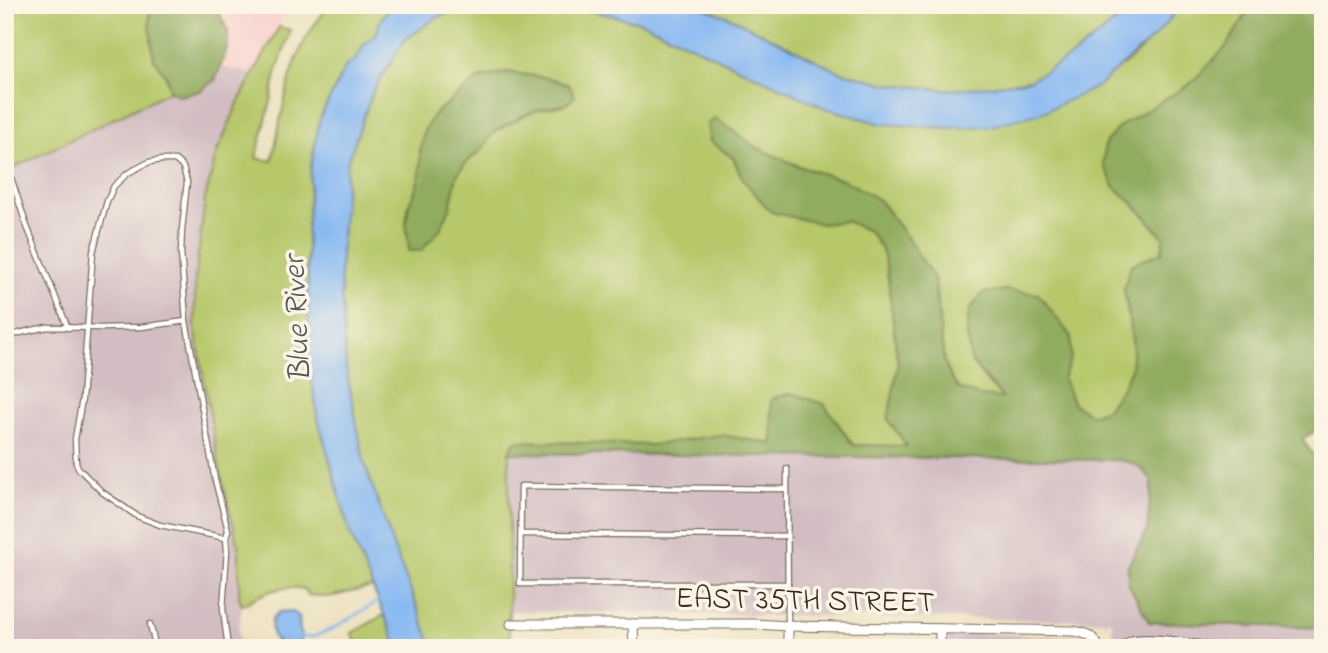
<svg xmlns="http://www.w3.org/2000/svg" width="1328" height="653" viewBox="0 0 1328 653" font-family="'Indie Flower',sans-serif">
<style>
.built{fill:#f7d0cb}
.industrial{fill:#d2bec2}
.green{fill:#b6c86b;stroke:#787944;stroke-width:2;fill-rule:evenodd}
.forest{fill:#90ac5f;stroke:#666b3e;stroke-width:2}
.water{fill:#85b8f2;stroke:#607188;stroke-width:2}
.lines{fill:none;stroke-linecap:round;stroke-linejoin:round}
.stream{stroke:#85b8f2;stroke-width:2.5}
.lane-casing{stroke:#796a57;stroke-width:7}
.street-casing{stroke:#796a57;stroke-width:11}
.secondary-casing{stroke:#796a57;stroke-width:15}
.lane{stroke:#fff;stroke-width:4.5}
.street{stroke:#fff;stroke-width:9}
.secondary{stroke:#fff;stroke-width:12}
.labels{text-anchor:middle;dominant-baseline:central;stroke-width:7;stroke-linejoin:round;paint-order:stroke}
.street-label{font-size:30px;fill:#3b2a1e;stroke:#fcf5e5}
.water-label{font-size:32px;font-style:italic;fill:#51555e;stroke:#fcf5e5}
</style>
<rect width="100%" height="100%" fill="#fcf5e5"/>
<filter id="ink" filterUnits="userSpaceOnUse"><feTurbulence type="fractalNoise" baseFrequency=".0143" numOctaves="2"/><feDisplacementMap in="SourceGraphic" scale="14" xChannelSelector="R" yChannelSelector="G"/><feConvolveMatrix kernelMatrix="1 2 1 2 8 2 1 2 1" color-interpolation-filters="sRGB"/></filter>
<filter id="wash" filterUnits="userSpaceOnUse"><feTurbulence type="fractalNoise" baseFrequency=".00686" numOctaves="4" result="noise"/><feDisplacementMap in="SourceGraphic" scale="28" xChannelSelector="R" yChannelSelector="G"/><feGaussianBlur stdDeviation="1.57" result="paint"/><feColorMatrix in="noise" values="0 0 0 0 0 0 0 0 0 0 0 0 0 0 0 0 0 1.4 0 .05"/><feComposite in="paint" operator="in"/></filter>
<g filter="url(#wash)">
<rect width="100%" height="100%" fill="#ede2c1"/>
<polygon class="built" points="215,5 291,5 253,74 220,67 228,45 221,16"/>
<g class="industrial">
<polygon points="220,67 253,74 238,103 218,461 239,550 239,596 242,605 238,633 243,648 18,648 5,631 5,172 170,91 180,96 215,80"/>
<polygon points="509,453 1118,460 1128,461 1141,467 1152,480 1147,531 1128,565 1128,583 1149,622 1323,628 1323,648 1113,648 1112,621 510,611"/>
<polygon points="955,633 1084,637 1091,643 1093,648 946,648 946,639 949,635"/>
</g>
<g class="green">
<polygon points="5,5 149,5 150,30 154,59 166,76 170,91 5,172"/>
<path d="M330 5H396L384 15 379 24 377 33 364 45 355 60 346 66 320 118 307 230 309 359 317 415 350 533 373 587 329 597 308 595 304 589C279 584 264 593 242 605L239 596V550L218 461 195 328V281L205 199 217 152 238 103 279 27 291 30 276 73 271 101 256 158 272 161C282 117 287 65 313 27 318 19 324 12 330 5Z"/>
<path d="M470 5H565L641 22 823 107 881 124 1124 65 1156 35 1182 5H1252L1249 12 1225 48 1190 84 1119 127 1114 186 1136 206 1164 238 1162 252 1124 288 1133 347 1131 369 1123 386 1107 409 1092 415 1074 404 1063 379 1070 357 971 361 986 381 1004 399 979 396 959 389 951 378 944 361 934 278 906 236 879 200 757 148 715 119 707 125 710 141 733 158 744 181 822 224 846 221 869 231 882 250 887 269 898 366 888 420 907 446 853 445 824 404 771 399 774 444 721 435 652 445 515 441 509 453V628L510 648H433L395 551 364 462 346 369 340 270 347 163 373 91 405 40 436 18ZM506 72 549 78 569 85 574 97 564 105 541 109 525 115 494 132 481 150 465 164 457 175 406 223 409 204 415 191 420 174V153L424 131 458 96 478 79Z"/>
<polygon points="696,5 1130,5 1119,19 1072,56 1030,80 991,86 948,90 887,84 838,71 731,18"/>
<polygon points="384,615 398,648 358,648 352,633"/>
</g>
<g class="forest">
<polygon points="149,5 215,5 228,31 228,45 223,60 215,80 200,91 180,96 170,91 166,76 154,59 150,30"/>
<path d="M1252 5H1323V427L1302 439 1323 468V628L1149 622 1128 583V565L1147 531 1152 481C1141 467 1136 462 1118 460L509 453 515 441 652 445 721 435 773 444 771 399 792 393 824 404 853 445 907 446 888 420 898 366 887 269 882 249 869 231 846 221 822 224 771 212 744 181 733 158 710 141 707 125 715 118 757 148 798 166 844 180 879 200 906 236 934 278 944 361 951 378 959 389 979 396 1003 398 971 361 967 335 969 311 983 293 1006 290 1038 294 1071 336V357L1063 379 1074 404 1092 415 1108 408 1123 386 1131 369 1133 347 1124 288 1131 265 1162 252 1164 238 1136 206 1114 186 1103 164 1105 143 1119 127 1190 84 1225 48Z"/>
<polygon points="506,72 549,78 569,85 575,97 564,105 541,109 525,115 494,132 481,150 465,164 457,175 450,208 441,228 421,251 409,251 406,223 409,204 415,191 420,174 420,153 424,131 434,114 478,79"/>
</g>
<g class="water">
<polygon points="396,5 470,5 436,18 405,40 373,91 347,163 340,270 346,369 364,462 395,551 433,648 398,648 350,533 317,415 309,359 307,230 311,166 320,118 346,66 355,60 364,45 377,33 379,24 384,15"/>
<polygon points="565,5 696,5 731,18 838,71 887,84 948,90 991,86 1030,80 1072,56 1119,19 1130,5 1182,5 1156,35 1097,87 1041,113 992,126 948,128 881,124 823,107 641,22"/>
<path d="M291 611 299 616 301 643C290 651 275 647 272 632 271 628 272 624 272 619L279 612Z"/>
</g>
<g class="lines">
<polyline class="stream" points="300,637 313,637 334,628 382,599"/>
</g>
</g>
<g filter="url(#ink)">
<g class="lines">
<g class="lane-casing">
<g id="lane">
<polyline points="5,159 26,224 68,328"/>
<polyline points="186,321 181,252 182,230 187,182 183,167 175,160 162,160 149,162 128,173 114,186 107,201 93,252 82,399 75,439 76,463 79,469 102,492 137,516 160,525 226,538"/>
<polyline points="5,337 28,331 47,327 102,328 141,327 186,321 215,480 228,530 226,538 227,551 223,609 228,648"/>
<polyline points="787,469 788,625"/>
<polyline points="787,489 521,486 520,584 788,584"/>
<polyline points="521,534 788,536"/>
<polyline points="150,624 156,648"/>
<path d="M1117 648C1122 645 1126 641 1131 639 1150 633 1205 644 1226 648"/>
<path d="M1258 648C1274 640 1289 643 1306 648"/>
</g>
</g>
<g class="street-casing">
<g id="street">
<path d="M511 624H755L788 626 1073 631C1086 633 1093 635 1099 648"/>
<polyline points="633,624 634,648"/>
<polyline points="788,648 788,626"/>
<polyline points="940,648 940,629"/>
</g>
</g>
<g class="secondary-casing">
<polyline id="secondary" points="5,647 6,648"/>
</g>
<use href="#lane" class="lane"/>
<use href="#street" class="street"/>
<use href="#secondary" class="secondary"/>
</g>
</g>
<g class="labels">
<g class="street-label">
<text transform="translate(805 602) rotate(1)">EAST 35TH STREET</text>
</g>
<g class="water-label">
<text transform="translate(299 319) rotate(-93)">Blue River</text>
</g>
</g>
<rect width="1328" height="653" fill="none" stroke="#fcf5e5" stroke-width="28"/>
</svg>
